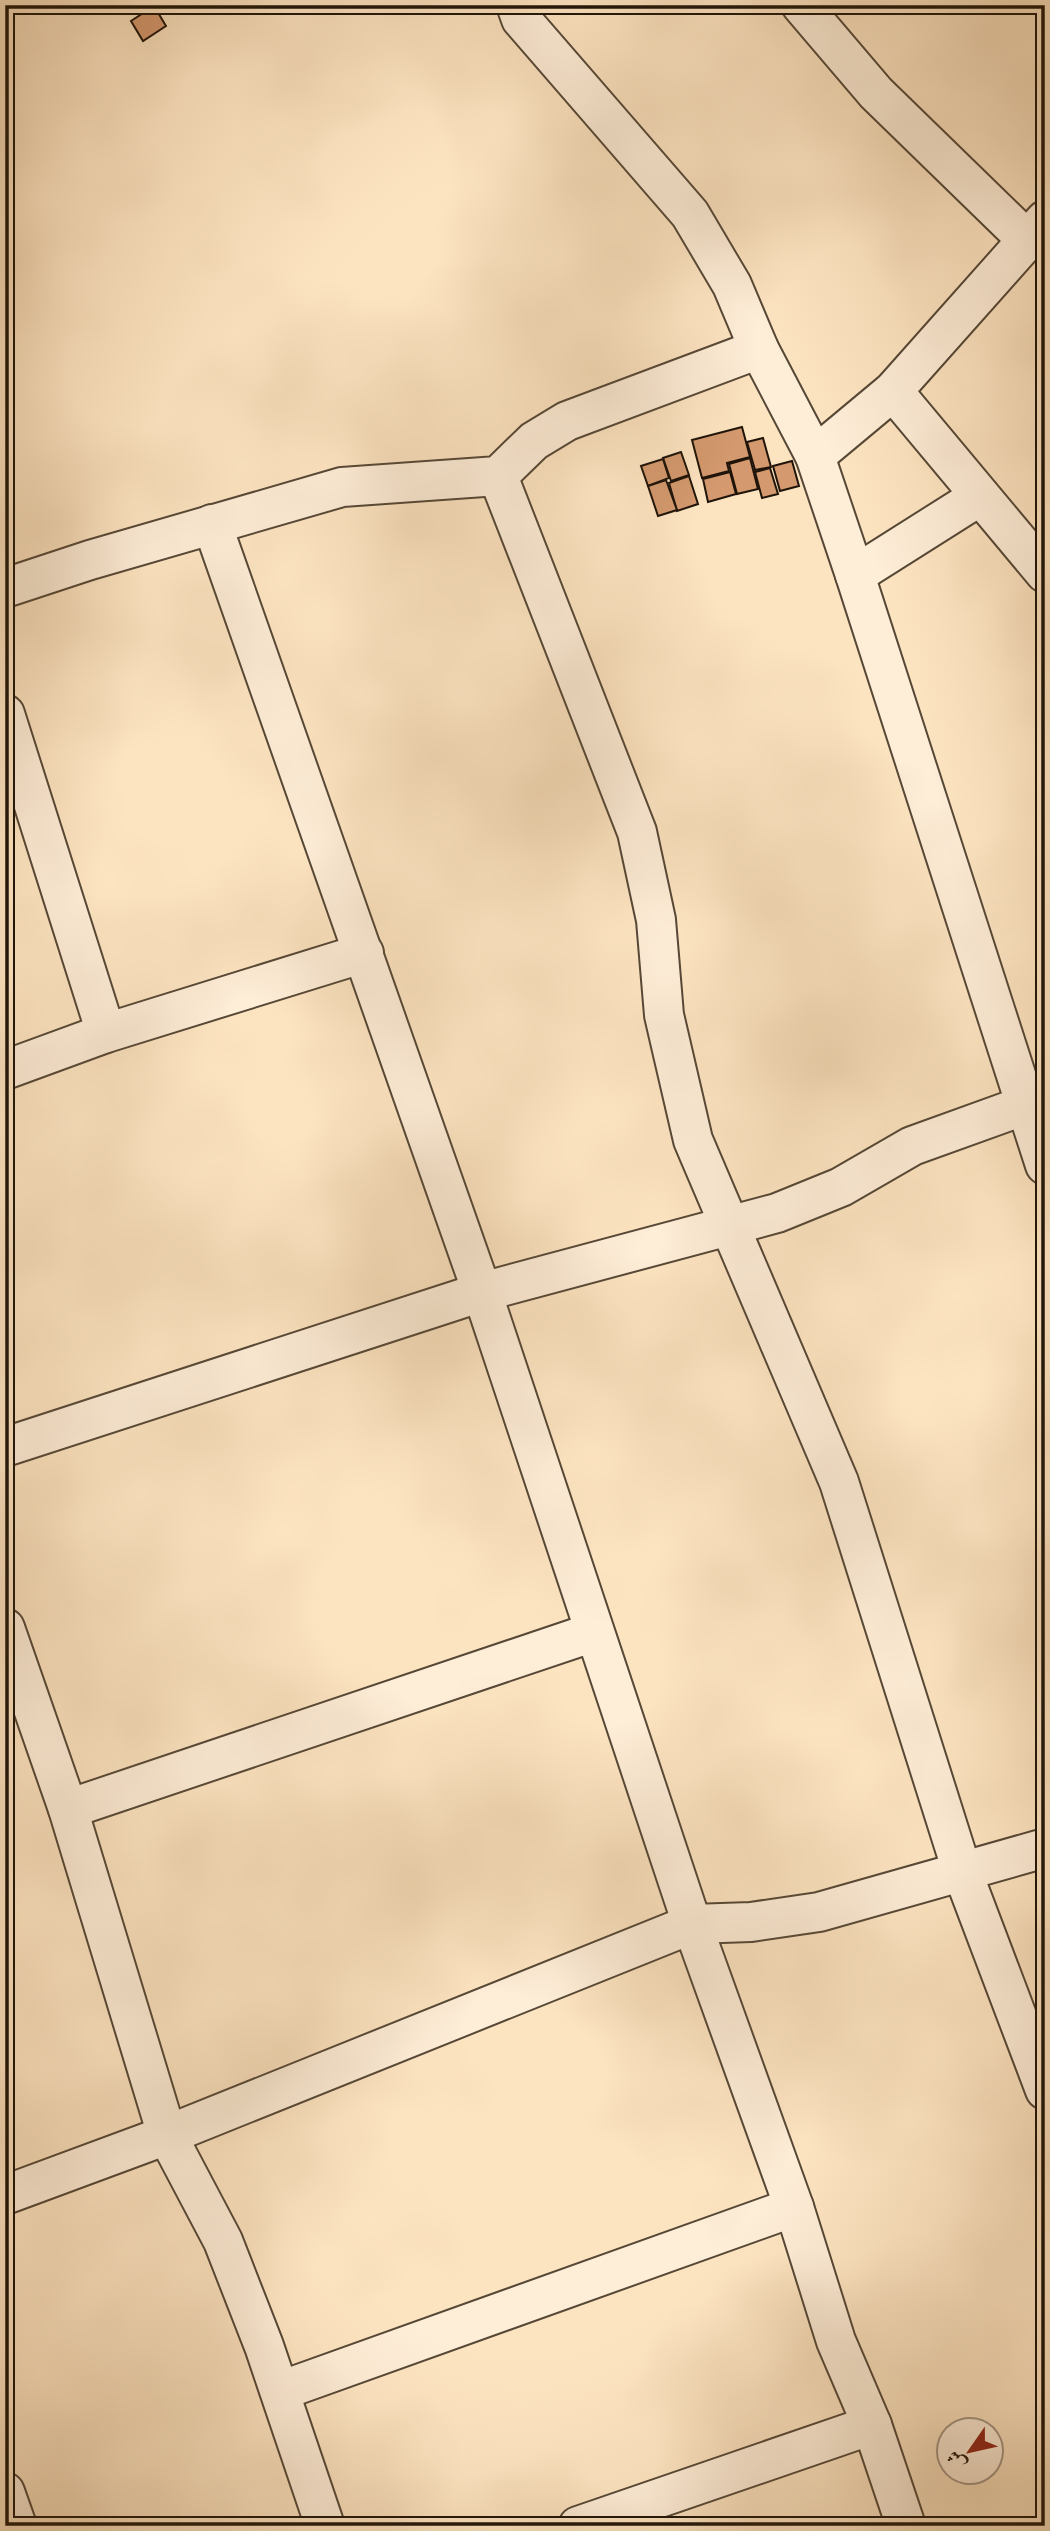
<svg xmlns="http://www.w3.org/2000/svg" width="1050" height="2531" viewBox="0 0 1050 2531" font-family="'IM FELL English',Amiri,serif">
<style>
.building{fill:#d4996e;stroke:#1f1409;stroke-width:2}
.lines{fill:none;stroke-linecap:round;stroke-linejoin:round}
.minor-casing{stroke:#564837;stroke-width:42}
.minor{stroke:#feedd7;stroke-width:38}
</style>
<rect width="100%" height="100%" fill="#fde4c1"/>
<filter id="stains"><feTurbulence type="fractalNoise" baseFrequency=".00286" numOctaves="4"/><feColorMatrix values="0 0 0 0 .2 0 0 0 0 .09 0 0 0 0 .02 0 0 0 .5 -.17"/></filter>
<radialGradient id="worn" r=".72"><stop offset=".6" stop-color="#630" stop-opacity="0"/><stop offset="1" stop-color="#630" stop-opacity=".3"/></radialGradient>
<g class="building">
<polygon points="154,6 166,26 143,41 131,21"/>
<polygon points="742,427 750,457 727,463 729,471 702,478 692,440"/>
<polygon points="763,438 771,467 755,470 747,442"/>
<polygon points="681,452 689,475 671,481 663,458"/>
<polygon points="750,458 758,489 737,494 729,464"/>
<polygon points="663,459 669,478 648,486 641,466"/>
<polygon points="792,461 799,486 780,491 773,466"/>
<polygon points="770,468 778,494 762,498 755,472"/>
<polygon points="730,472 736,494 708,502 703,479"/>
<polygon points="689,476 698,504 677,511 669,483"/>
<polygon points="666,480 677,510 658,516 648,486"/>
</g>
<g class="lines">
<g class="minor-casing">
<g id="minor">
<polyline points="516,5 521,19 690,214 732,285 759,349 815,456 855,575 1045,1165"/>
<polyline points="801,5 876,93 1027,240"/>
<polyline points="893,391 1045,573"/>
<polyline points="815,456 893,391 1045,220"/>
<polyline points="498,476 637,832 656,920 664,1015 693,1140 839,1482 962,1871 1045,2090"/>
<polyline points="212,524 482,1292 692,1924 794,2207 836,2341 872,2425 906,2526"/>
<polyline points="855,575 980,496"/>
<polyline points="5,588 90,560 342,487 498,476 534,441 567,421 759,349"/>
<polyline points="5,714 106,1033"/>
<polyline points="5,1070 106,1033 364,953"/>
<polyline points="5,1447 482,1292 777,1213 841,1187 912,1146 1045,1098"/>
<polyline points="5,1628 68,1809 167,2135 223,2241 264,2346 325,2526"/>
<polyline points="68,1809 594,1632"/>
<polyline points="5,2195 167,2135 692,1924 751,1922 819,1912 1045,1848"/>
<polyline points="280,2391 794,2207"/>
<polyline points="5,2492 17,2526"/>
<polyline points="578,2526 872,2425"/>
</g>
</g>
<use href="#minor" class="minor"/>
</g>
<rect width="1050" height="2531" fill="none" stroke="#fde4c1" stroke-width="28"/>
<rect x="7" y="7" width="1036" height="2517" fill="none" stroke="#1f1409" stroke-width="3.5"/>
<rect x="14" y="14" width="1022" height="2503" fill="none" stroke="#1f1409" stroke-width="2"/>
<g transform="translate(970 2451) rotate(236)"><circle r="33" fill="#feedd7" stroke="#a59685" stroke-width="2"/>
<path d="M0-5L12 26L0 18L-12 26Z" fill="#8f2418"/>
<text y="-10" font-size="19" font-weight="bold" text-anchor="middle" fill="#1f1409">ش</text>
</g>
<rect width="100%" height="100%" filter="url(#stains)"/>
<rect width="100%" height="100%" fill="url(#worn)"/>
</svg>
